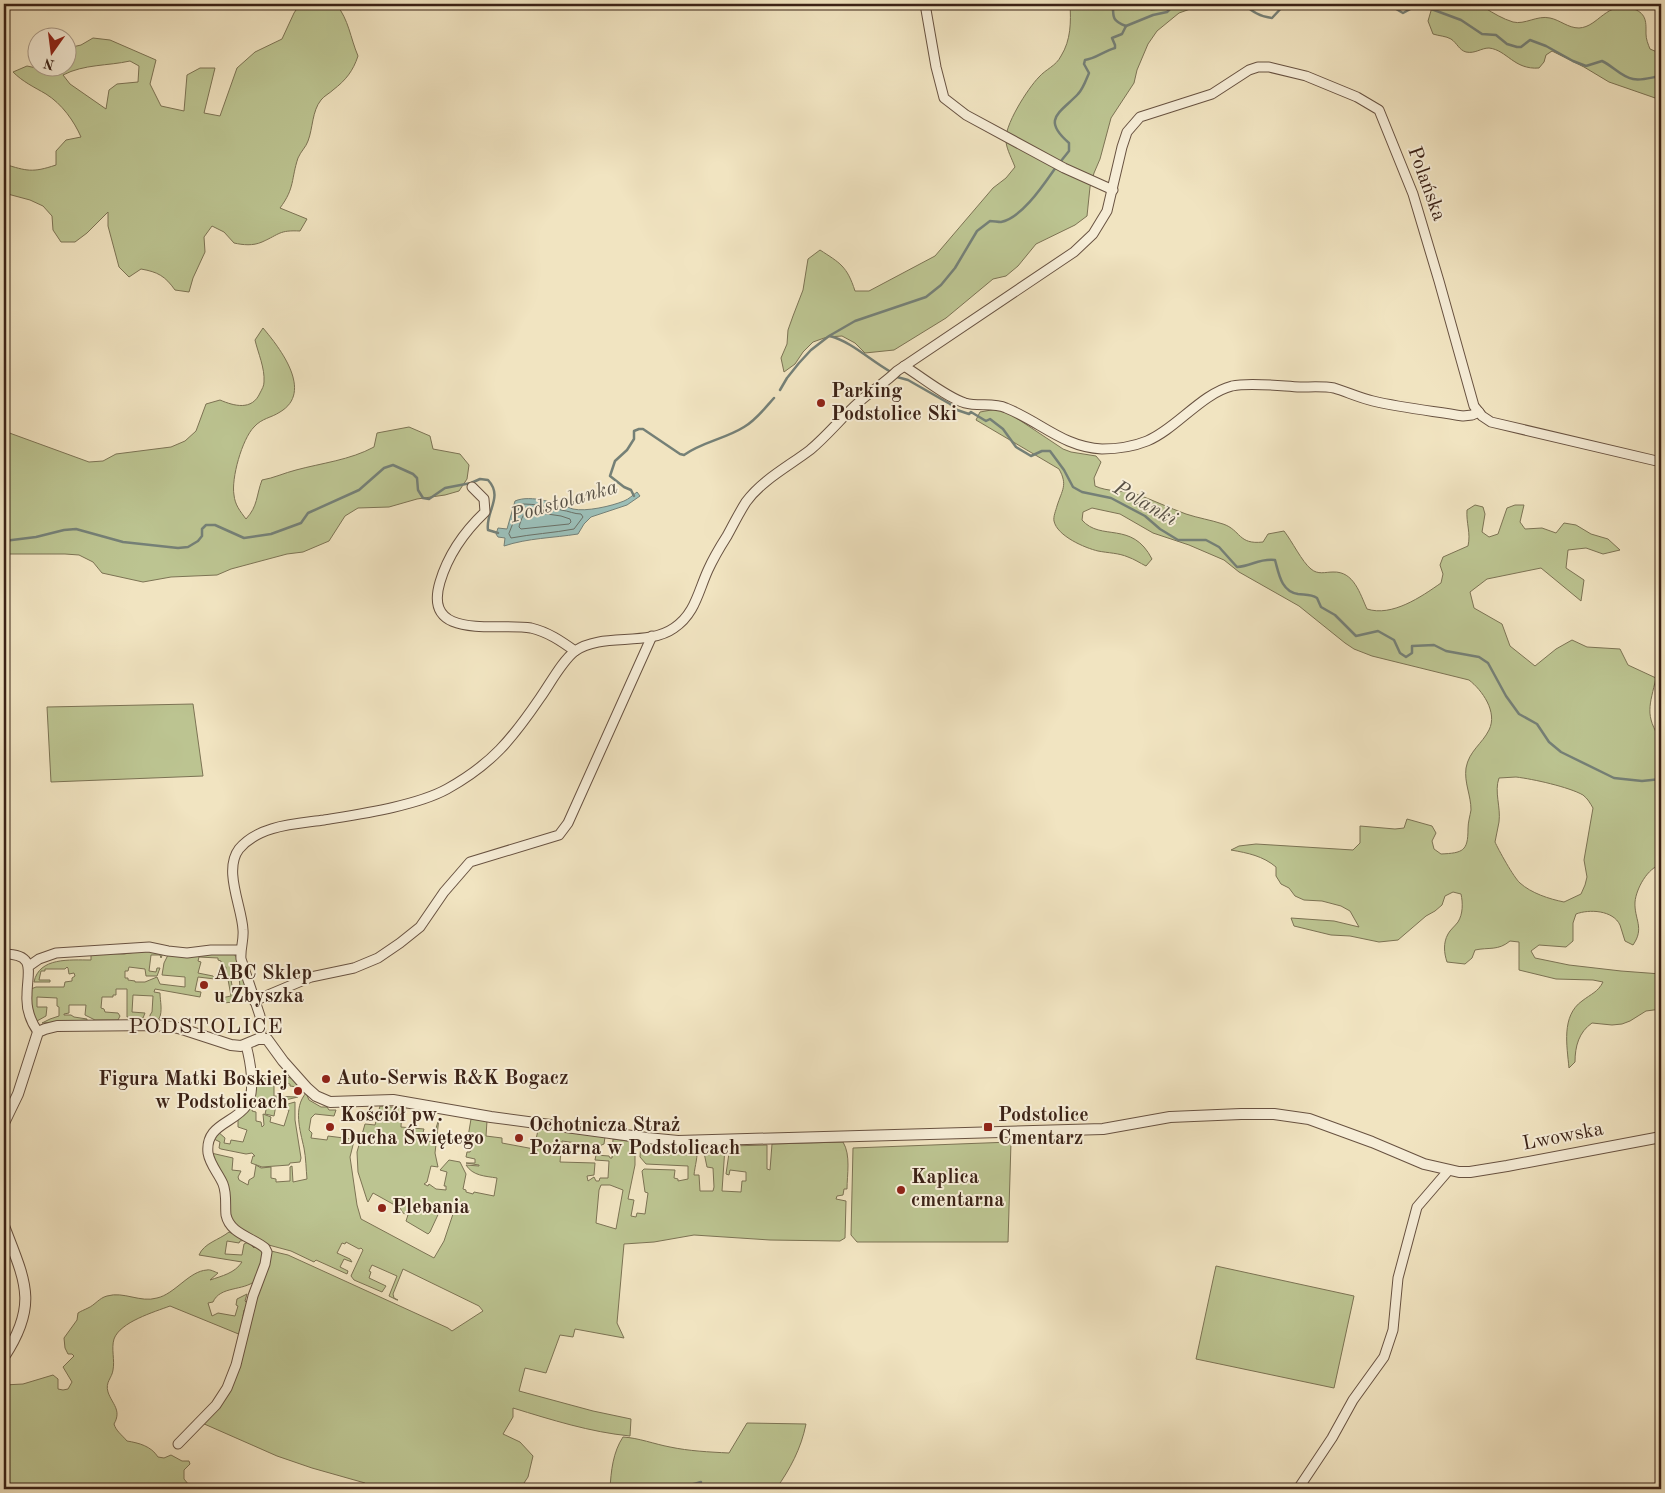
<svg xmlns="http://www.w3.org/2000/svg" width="1665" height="1493" viewBox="0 0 1665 1493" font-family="'Old Standard TT',serif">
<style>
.green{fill:#bcc491;stroke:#7c7354;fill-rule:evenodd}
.water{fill:#9bbeb7;stroke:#758077}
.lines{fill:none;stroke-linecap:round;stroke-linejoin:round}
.shore{stroke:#6b7066;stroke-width:1}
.stream{stroke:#758077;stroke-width:2.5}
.minor-casing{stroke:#685241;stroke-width:11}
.tertiary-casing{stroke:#685241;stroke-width:12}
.minor{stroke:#f6edd7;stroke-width:9}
.tertiary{stroke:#f6edd7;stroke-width:10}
.poi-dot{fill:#8f2418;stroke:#f6edd7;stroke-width:2}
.labels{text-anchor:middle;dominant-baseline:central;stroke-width:4;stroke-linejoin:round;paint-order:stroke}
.street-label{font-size:20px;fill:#3b2216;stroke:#f6edd7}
.poi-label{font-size:20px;font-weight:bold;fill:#3b2216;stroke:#f6edd7;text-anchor:start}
.water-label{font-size:21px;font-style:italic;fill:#585146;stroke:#f6edd7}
.quarter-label{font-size:22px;letter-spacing:1px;fill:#3b2216;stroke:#f6edd7}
</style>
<rect width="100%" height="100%" fill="#f1e4c1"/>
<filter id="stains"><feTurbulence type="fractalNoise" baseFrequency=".004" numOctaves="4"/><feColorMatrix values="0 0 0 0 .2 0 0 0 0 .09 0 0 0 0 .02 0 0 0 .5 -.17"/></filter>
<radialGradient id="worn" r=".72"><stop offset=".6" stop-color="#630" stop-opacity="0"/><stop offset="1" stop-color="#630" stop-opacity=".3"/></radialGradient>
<g class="green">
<path d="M300 4H336C349 20 350 37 358 56 353 71 346 80 333 90 330 93 324 96 321 100 312 111 313 128 308 141 306 147 301 151 298 158 291 179 295 188 280 208L307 219 300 231C279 230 280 234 262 242 253 246 243 245 234 243L224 232 212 226 204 237 205 252 193 278 189 292 175 290C165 276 158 272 141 269L129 277 119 267 108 226V212L87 233 75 242H61L53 230 52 216 43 206 30 200 4 193V164C27 171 32 173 56 165V151L66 140 81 137C74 121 62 104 46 94 34 87 23 82 13 72L27 66 41 69 68 68V48L81 45 93 38 110 40 156 60 150 84 161 106 184 111 187 75 200 68H215L204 113 220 116 237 68 255 52 282 39 294 13ZM130 61 139 66 138 82 117 84 109 90 106 109 70 84 63 75C84 64 108 66 130 61Z"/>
<path d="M1070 4H1138L1151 10 1165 9 1178 5 1193 8 1179 13 1157 31 1148 44 1137 70 1134 83 1111 118 1100 159 1094 173 1090 187 1087 216 1075 225 1036 244 1018 266 1006 276 993 279 946 318 894 350 865 353 855 343 842 336 827 337 813 342 803 352 795 364 784 372 781 358 787 344 788 330 793 316 803 290 808 259 820 250C840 263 847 266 855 291H869L935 256 993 188 1006 178 1015 167C1012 159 1007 150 1006 142 1003 127 1028 88 1039 77 1046 69 1056 66 1061 56 1071 40 1071 22 1070 4Z"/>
<path d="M1433 4C1444 4 1469 1 1479 4 1481 4 1483 6 1485 8 1493 13 1503 19 1513 22 1525 25 1537 15 1550 18 1560 20 1568 28 1579 28 1599 27 1606 0 1634 9 1647 14 1646 23 1646 34 1646 39 1648 44 1650 49L1657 52 1661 51V100L1609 82 1584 67 1552 51 1546 55 1544 62 1539 68C1514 70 1507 50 1489 48 1481 48 1475 54 1466 52 1459 50 1457 43 1451 39 1446 36 1439 36 1433 34L1428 21Z"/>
<path d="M263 328C280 348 314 392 280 412 271 418 262 418 254 427 242 439 231 479 234 495 235 505 240 511 246 519 258 506 256 496 262 480 274 478 284 473 296 470 322 463 350 460 374 447L377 433 409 427 430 436 433 449 460 454 469 465 467 479 459 491 445 495 417 499 389 507 358 508 345 516 329 541 303 552 287 554 231 569 217 575 171 577 143 582 102 573 93 562 79 555 65 554H4V431L89 462 103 461 116 454 171 447 185 441 196 431 206 404 220 400C234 406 252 411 260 393 262 389 264 386 264 382 265 368 258 353 255 340Z"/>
<path d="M997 409 1012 415 1063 449 1071 452 1096 456 1101 462 1094 478 1095 486C1108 492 1122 490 1136 494 1153 500 1169 508 1186 514 1198 518 1211 520 1223 524 1241 530 1238 545 1263 542L1268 534 1284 531C1292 541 1302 562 1311 569 1318 575 1325 572 1333 572 1354 571 1360 594 1367 609 1392 617 1421 597 1441 583L1443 574 1440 565 1443 557 1468 546C1471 533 1466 523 1467 510L1475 505 1483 507 1485 514 1482 532 1489 537 1498 534 1507 508 1515 505H1524L1520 522 1525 529 1542 528 1556 533 1564 523 1576 525 1591 534 1608 539 1620 550 1603 554 1586 548 1568 550 1566 568 1584 580 1581 601 1541 568 1487 579 1470 592 1474 608 1502 624 1510 646 1535 666 1556 649 1572 640 1587 647 1620 649 1628 665 1656 678C1650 705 1644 715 1661 740V865C1648 867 1636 889 1635 902 1634 919 1645 928 1633 945L1625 941C1623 936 1622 930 1620 925 1613 910 1589 909 1576 914L1573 923V941L1566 947 1539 945 1531 951 1535 958 1569 965 1621 971 1661 974V1009L1646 1011 1630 1021 1622 1024 1612 1025 1592 1023C1579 1032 1575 1046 1575 1062L1569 1068C1567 1046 1561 1016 1582 1001 1591 994 1598 992 1603 982L1593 980 1556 979 1519 970V942L1510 941C1498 951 1489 947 1475 950L1472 958 1465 964 1447 962C1444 953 1443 943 1448 934 1450 930 1455 926 1458 922 1463 914 1463 903 1461 894L1453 892 1445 896 1442 905 1435 911 1426 916 1398 940 1379 942 1350 936 1331 935 1294 926 1291 918 1334 921 1359 927 1350 911 1341 906 1322 901 1304 900 1295 896 1289 888 1281 884 1276 876V867C1263 856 1248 853 1231 850L1239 846 1256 844 1353 850 1360 843V826L1395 829 1404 828 1407 819 1432 826 1436 833 1432 841 1434 849 1441 854C1463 853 1468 851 1468 829 1468 822 1470 816 1471 810 1471 795 1464 783 1466 768 1469 751 1482 744 1489 730 1498 712 1482 690 1469 680L1372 656 1354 649 1345 643 1299 606 1239 572 1224 560 1189 545 1153 533 1120 514 1092 508 1083 512 1082 520C1101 542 1132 520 1152 559L1146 566C1140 563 1134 559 1128 557 1119 553 1108 553 1098 551 1085 548 1057 536 1054 521 1053 517 1056 510 1057 506 1062 490 1068 485 1059 469L976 420 980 412ZM1516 777C1533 779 1569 787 1583 795 1588 799 1590 803 1593 808L1584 860 1587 877 1585 885 1581 894 1564 902C1549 899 1531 893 1520 883 1514 878 1498 849 1495 842 1496 835 1498 829 1499 822 1501 807 1494 792 1499 778Z"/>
<polygon points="193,704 203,776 51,782 47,707"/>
<path d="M147 950 163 953 161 958 160 955H151L149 971 156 972 157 968H160L157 976H146L145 969 129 967 128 971H125V978H128V980L135 981V982H145L157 977 160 984 185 987V977L162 975 164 963 168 955 233 953 238 959 247 986 240 987 239 977 234 975 231 980 235 1002 222 1003 221 998 231 996 227 974 225 973 226 967 221 966V961L218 960V958L199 957 198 961 201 962 198 973 213 976 215 979 198 977 195 991 201 992 200 997 155 989 154 992 160 993C160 1001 163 1011 159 1019L150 1017V1015L152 1012 153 996 133 995 132 1012 145 1013 143 1018 127 1017V989H116V995H113V997H102L101 1008 104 1009 105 1012 118 1013 120 1016 118 1020H95L85 1015 86 1005H69V1013L64 1014V1015H71L74 1017 87 1019V1020L42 1023 50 1019 59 1016V1007L57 1006V998L37 997V1007H47L46 1016 37 1021 31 1015V989L36 987H64L65 982 72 981V978L75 976 74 973 69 974 68 968 67 967 65 969H45V971H41L39 980H50V982H34C39 957 70 960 91 960V953L124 954Z"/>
<polygon points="255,1076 271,1080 283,1078 283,1086 274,1085 274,1096 296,1097 297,1087 290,1086 290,1084 286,1083 286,1077 291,1078 301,1088 298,1097 277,1102 277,1098 270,1098 270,1102 274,1102 276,1105 274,1116 265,1114 266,1110 268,1107 267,1104 256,1104 256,1106 253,1107 252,1111 256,1112 256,1121 261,1122 262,1127 264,1125 263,1114 271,1117 270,1122 284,1126 289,1110 277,1107 295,1102 295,1120 301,1158 300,1162 290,1163 289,1165 262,1167 251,1163 253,1156 255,1156 252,1153 246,1154 221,1149 219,1148 220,1142 214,1139 217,1131 225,1138 224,1143 230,1144 231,1140 243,1142 247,1130 238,1127 238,1118 245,1110"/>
<path d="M306 1093 309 1100 321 1107H327L329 1110H336L334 1116 315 1114 311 1118 309 1130 312 1133 311 1138 327 1140 328 1136 352 1139 353 1133H356L350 1157 357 1205 361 1219 434 1258 444 1241 454 1211 442 1206 430 1232 428 1234 406 1221 408 1215 403 1213 400 1208 373 1193 368 1202 367 1200 358 1172 357 1152 365 1124 375 1125 380 1106 402 1108 401 1127 424 1129 421 1139 432 1142 439 1118 435 1153 438 1167 431 1166 427 1182 424 1184 428 1186 429 1184 436 1189 446 1190V1186H444L447 1172 440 1170 449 1160 460 1162 466 1174 463 1189 466 1190V1192L473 1194 474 1192 494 1196 497 1178C485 1176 473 1176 466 1165L479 1166V1165L466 1163H475V1159L466 1157 467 1152H470L472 1148 467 1143 471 1119 487 1121 486 1136 502 1138V1143L534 1149 538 1130 540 1129 605 1137 604 1144 599 1146 562 1141 560 1162 595 1163 594 1175 587 1176 588 1181 594 1177 596 1181H599L600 1178H608L609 1161 595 1160 596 1155 609 1156 610 1158H612L613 1139 635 1142V1165L628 1199 634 1200 631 1216 636 1217 637 1213 645 1214 648 1193 645 1192 642 1171 644 1169 675 1170 674 1178 678 1179V1181L688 1179V1166L646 1164 640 1157 641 1143 697 1147C698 1157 695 1165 694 1175H699L700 1191H713L714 1187 713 1168 707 1167 703 1148 725 1147 722 1191 741 1192 742 1181H746V1172L730 1170 729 1175 726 1174 730 1146 767 1145V1169L770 1170 772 1144 843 1142C851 1155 847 1175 847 1189H844L843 1195 837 1196 836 1199 846 1201 845 1238 840 1241 770 1240 694 1235 654 1242 624 1244 617 1323 624 1338 575 1329 573 1337 560 1335 546 1373 525 1368 519 1391 593 1411 631 1419 630 1436C590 1432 552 1420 513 1408V1417L503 1434 520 1442 533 1456 528 1477 520 1489H364L365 1483 312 1468 277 1456 202 1423 227 1393 229 1394 231 1389 245 1336 271 1251 288 1255 448 1328 452 1331 483 1311 479 1306 403 1269 393 1294 394 1298 398 1300H397L389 1296 397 1276 372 1265 369 1271 371 1272 369 1278 386 1286 382 1292 354 1280 351 1276 363 1250 361 1248 359 1249 346 1242 345 1244 342 1243 337 1253 350 1259 352 1262 344 1259 340 1267 348 1271 347 1274 316 1260 314 1262 291 1251 265 1244 232 1224 211 1153 233 1158 232 1170 241 1171 238 1177 239 1180 248 1185 249 1180 254 1177 256 1165 261 1168 271 1167V1178L276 1179V1182L290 1181V1167L292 1166 293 1182 307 1179C306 1169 306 1158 304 1148 300 1130 293 1108 306 1093ZM601 1185H610L623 1190 616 1229 596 1223 599 1190Z"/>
<polygon points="1011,1142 1008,1242 857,1242 851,1235 853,1148"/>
<path d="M229 1232 247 1240 240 1241 239 1243 227 1241 225 1254 242 1255 244 1244 248 1242 254 1248 257 1244 264 1253 255 1281C243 1291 220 1286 213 1302L208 1303 212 1316 218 1313 235 1316 238 1306 236 1305 237 1299 247 1294 245 1301 248 1304 247 1310H244L243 1316H245L241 1335 170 1306C154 1312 120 1322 114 1339 111 1349 115 1360 113 1370 112 1378 105 1382 108 1392 112 1404 122 1410 114 1424 116 1431 122 1435 127 1441 139 1443 151 1446 158 1457L164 1458 171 1455 182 1461H189L190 1464 184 1470V1479L189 1485 198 1489H4V1385L23 1384 53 1375 58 1379V1389L63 1390 68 1389 72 1382 63 1367 74 1356 72 1354H68L65 1348 64 1338 77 1320 78 1313C81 1311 84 1310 88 1308 95 1305 99 1298 107 1296 124 1291 140 1303 157 1298 175 1294 189 1271 207 1270 210 1269 215 1272 218 1273L210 1280C222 1276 235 1273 242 1262L199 1255C204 1243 219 1240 229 1232Z"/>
<polygon points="1216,1266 1354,1296 1334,1388 1196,1359"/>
<path d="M747 1423 806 1424C801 1449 790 1469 776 1489H610C611 1471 613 1452 623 1437 639 1438 654 1444 670 1447 689 1451 709 1452 729 1453Z"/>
</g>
<path class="water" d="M637 492 640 496 627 505 591 517 584 524 578 534C553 538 528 538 504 546L505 538 498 537 496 534 498 528 507 529 515 501C531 494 558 504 573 509 586 512 612 506 624 501 629 499 633 495 637 492Z"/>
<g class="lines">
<g class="shore">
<path d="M521 504C535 504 548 506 561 510 569 511 574 514 581 514L583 517 574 529C553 533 532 534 511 538L509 534Z"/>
<path d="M527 511 561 516 570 519 571 522 569 524C553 526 537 527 521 529L519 527C520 523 523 513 527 511Z"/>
</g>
<g class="stream">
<path d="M1113 4C1113 17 1112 21 1126 26"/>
<path d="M1243 4C1252 11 1260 17 1272 18L1285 4"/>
<polyline points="1303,4 1317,6 1329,4"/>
<path d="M1378 4 1381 6H1391L1403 13 1416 6 1426 7 1461 20 1482 34 1496 35 1507 44 1517 47H1521L1530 40 1546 46 1573 61 1586 66 1602 61C1613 66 1621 77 1633 79 1642 81 1652 77 1661 76"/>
<polyline points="1126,26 1153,15 1167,12 1171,8 1176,7 1181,9 1194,4"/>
<path d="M1061 161 1069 151V143C1041 119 1060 113 1078 94 1083 89 1086 80 1089 73L1084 64 1085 60C1095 59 1104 51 1115 48V45L1112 38 1122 34 1126 26"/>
<path d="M830 336C852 342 871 361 891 372"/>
<path d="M897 377 908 380 950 404 957 410 969 414 971 412 986 421 990 419 1003 429 1016 447 1031 456 1042 451H1050L1064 470 1073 487 1082 492 1111 498 1145 516 1160 529 1178 540H1206L1219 547 1237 567C1252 566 1259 558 1275 560 1279 574 1281 591 1298 594 1305 595 1311 594 1317 598L1321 607 1335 615 1356 636 1378 631 1394 640 1400 653 1406 657 1412 653V646L1434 645 1446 651 1479 657 1488 663 1506 696 1519 714 1537 724 1549 742 1561 752 1614 778 1642 781 1661 779"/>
<path d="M780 390 787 378 799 363 811 350 829 336 855 321 926 297 941 285 955 268 977 231 990 221C993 221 998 222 1001 222 1022 218 1044 184 1056 167"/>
<path d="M634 496 631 490 624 487 610 476 615 461 627 450 634 439V431L639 429H643L680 454 684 455C702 442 725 439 744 427 756 420 765 408 774 398"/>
<path d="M4 541 36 537 64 530 76 529 123 542 178 548 188 547 198 541 202 536V529L206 525H215L244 538 271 534 301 523 308 513 359 490 384 468 393 465 413 474 417 478 418 490 423 498 429 499 445 488 471 483 480 479 488 480C504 497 485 512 488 530L498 533"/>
<polyline points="676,1489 701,1482"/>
</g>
<g class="minor-casing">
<g id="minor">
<polyline points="925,4 936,67 944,98 966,115 1064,168 1113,190"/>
<path d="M904 366C922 377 946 397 965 403 979 407 993 402 1006 408 1041 422 1063 447 1102 449 1118 449 1132 447 1147 441 1176 429 1201 394 1232 386 1250 382 1281 386 1300 387 1311 387 1324 386 1334 388 1347 392 1360 398 1373 401 1403 408 1433 411 1463 416L1472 415 1479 412"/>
<path d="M472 487 484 499 485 512C465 531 448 555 440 582 422 642 499 622 531 628 548 632 561 641 575 651"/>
<path d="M4 954C37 954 27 972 27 995 26 1009 31 1022 38 1032"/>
<polyline points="29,966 39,959 56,953 149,947 168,951 187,953 211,950 240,950"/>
<polyline points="254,1001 311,977 354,968 378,958 400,943 420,927 444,892 470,862 559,835 568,823 652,636"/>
<path d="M261 1038 260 1016 241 959C240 949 244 940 243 930 242 907 223 870 239 849 259 825 296 824 324 820 360 814 416 806 447 789 492 764 512 739 540 698 550 684 562 661 575 651 602 632 647 647 674 628 695 614 698 592 708 570 713 559 720 547 727 536 733 525 739 513 746 502 762 480 789 466 810 450 828 435 842 417 859 402 871 391 885 383 897 371L1074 252 1093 234 1107 211 1122 147 1127 132 1140 117 1212 94 1249 70 1258 67H1269L1306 76 1357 97 1379 110 1413 194 1439 281 1474 406 1482 416 1491 422 1661 462"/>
<path d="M178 1444 216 1405 227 1388 236 1365 253 1296 265 1264 267 1252 265 1248C252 1237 230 1234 226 1215 225 1205 227 1194 223 1184 219 1174 210 1165 208 1153 205 1124 234 1124 247 1105 256 1091 250 1060 246 1045"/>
<polyline points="1298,1489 1332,1438 1353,1400 1384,1357 1393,1330 1398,1278 1417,1207 1448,1171"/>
</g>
</g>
<g class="tertiary-casing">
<g id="tertiary">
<polyline points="4,1123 18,1094 38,1032 45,1029 57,1026 155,1025 174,1027 185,1030 231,1045 241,1046 258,1039 267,1039 283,1061 307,1088 316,1096 330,1102 393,1100 491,1117 647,1138 678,1141 1103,1129 1170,1117 1241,1114 1274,1114 1309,1119 1372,1142 1424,1164 1459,1172 1470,1172 1507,1166 1661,1137"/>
<path d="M4 1226C25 1281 39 1304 4 1357"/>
</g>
</g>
<use href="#minor" class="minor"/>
<use href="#tertiary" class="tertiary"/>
</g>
<g class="poi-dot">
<circle cx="821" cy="403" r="5"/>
<circle cx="204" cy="985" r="5"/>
<circle cx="326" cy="1079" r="5"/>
<circle cx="298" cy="1091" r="5"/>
<circle cx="330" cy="1127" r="5"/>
<rect x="983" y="1122" width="10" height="10" rx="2.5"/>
<circle cx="519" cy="1138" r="5"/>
<circle cx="901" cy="1190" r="5"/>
<circle cx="382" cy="1208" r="5"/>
</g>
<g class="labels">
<g class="street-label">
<text transform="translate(1426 184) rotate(70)">Polańska</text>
<text transform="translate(1563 1137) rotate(-11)">Lwowska</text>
</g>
<g class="poi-label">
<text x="831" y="392">Parking<tspan x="831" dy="23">Podstolice Ski</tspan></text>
<text x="214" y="974">ABC Sklep<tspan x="214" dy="23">u Zbyszka</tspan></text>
<text x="336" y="1079">Auto-Serwis R&amp;K Bogacz</text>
<text x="288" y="1080" text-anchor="end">Figura Matki Boskiej<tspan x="288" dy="23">w Podstolicach</tspan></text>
<text x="340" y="1116">Kościół pw.<tspan x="340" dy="23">Ducha Świętego</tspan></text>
<text x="998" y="1116">Podstolice<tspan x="998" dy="23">Cmentarz</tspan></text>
<text x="529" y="1126">Ochotnicza Straż<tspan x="529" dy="23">Pożarna w Podstolicach</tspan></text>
<text x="911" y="1178">Kaplica<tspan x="911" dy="23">cmentarna</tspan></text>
<text x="392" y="1208">Plebania</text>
</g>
<g class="water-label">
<text transform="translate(564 502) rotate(-16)">Podstolanka</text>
<text transform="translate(1145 504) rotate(30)">Polanki</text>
</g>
<g class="quarter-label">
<text x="206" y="1027">PODSTOLICE</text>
</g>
</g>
<rect width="1665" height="1493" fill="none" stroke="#f1e4c1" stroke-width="20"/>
<rect x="5" y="5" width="1655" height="1483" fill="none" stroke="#3b2216" stroke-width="2.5"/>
<rect x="10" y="10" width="1645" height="1473" fill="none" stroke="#3b2216"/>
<g transform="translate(52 52) rotate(194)"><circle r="24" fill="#f6edd7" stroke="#ab9c8a"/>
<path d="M0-4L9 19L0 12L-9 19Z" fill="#8f2418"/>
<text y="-8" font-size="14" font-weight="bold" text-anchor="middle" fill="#3b2216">N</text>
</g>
<rect width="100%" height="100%" filter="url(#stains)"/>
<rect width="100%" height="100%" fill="url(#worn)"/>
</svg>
